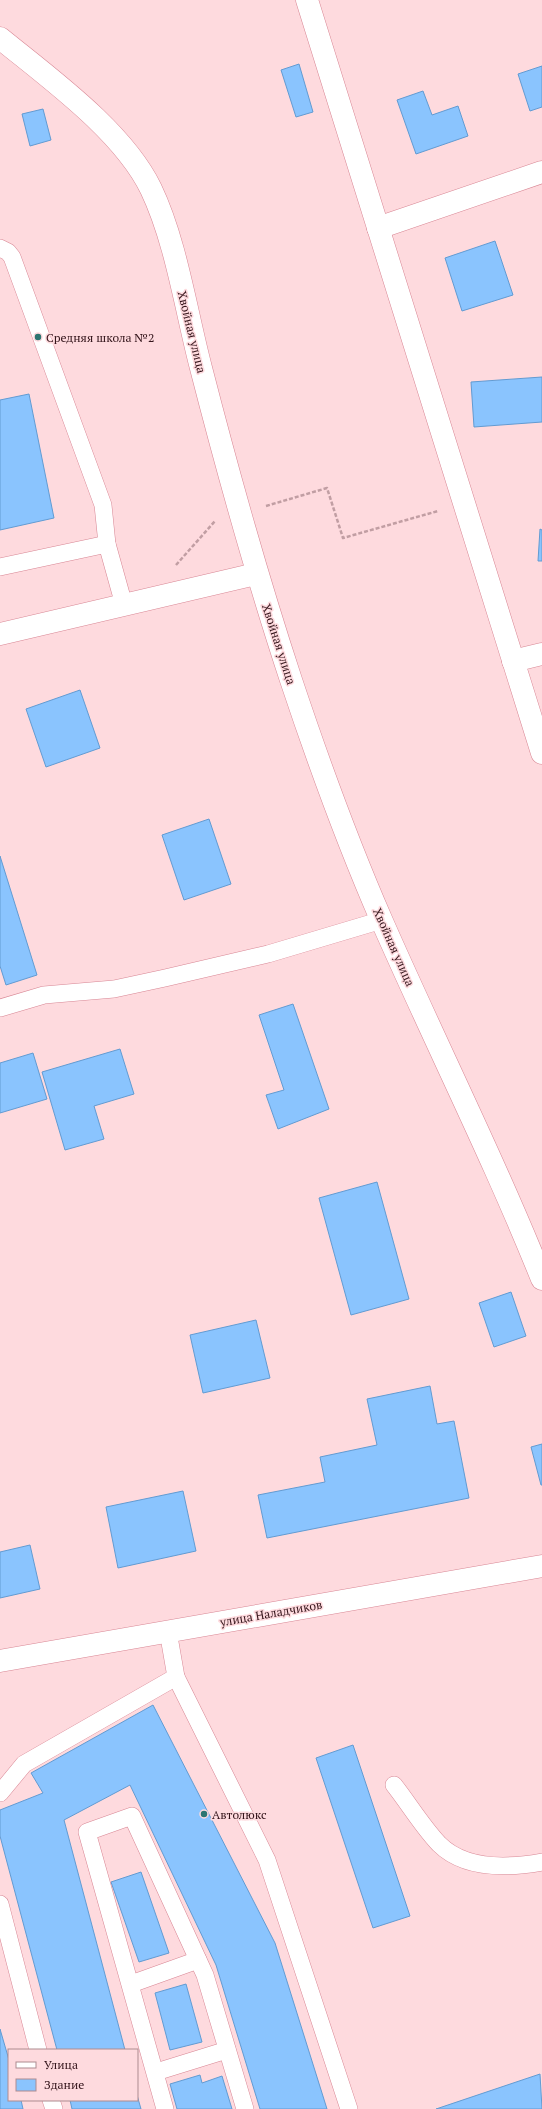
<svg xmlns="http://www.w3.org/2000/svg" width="542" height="2109" viewBox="0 0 542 2109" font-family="'PT Serif',serif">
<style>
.building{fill:#8ac4fe;stroke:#629bd2}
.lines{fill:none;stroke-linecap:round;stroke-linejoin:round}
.service-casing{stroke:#d88694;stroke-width:18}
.minor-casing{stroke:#d88694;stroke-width:23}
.path{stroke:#c19ea3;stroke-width:2.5;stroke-dasharray:4 2;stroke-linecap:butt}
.service{stroke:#fff;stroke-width:17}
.minor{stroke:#fff;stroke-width:22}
.poi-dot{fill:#2c7571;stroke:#fedade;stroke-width:1.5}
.labels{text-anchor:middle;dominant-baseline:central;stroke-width:3;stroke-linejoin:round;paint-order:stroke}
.street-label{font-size:12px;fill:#34151b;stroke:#fedade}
.poi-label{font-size:12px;fill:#34151b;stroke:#fedade;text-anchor:start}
</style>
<rect width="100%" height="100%" fill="#fedade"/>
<g class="building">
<polygon points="299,64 313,112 296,117 281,70"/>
<polygon points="542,66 542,107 530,111 518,74"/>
<polygon points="423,91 432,115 458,106 468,136 416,154 397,100"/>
<polygon points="43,109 51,140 30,146 22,114"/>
<polygon points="495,241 513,295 462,311 445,258"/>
<polygon points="542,377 542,422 474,427 471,382"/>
<polygon points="29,394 54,518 0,530 0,400"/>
<polygon points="540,529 542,530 542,561 538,561"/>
<polygon points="80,690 100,748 46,767 26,709"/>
<polygon points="209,819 231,884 184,900 162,835"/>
<polygon points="0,856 37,975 6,985 0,966"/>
<polygon points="293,1004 329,1109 278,1129 266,1095 284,1090 259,1015"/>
<polygon points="120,1049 134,1094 94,1106 104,1139 65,1150 42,1072"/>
<polygon points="33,1053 47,1099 0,1113 0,1063"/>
<polygon points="377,1182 409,1299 351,1315 319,1198"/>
<polygon points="511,1292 526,1336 494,1347 479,1303"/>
<polygon points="256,1320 270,1378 203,1393 190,1335"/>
<polygon points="430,1386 437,1424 454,1421 469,1498 267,1538 258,1495 325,1482 320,1457 377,1445 367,1399"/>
<polygon points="542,1444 542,1485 541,1485 531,1447"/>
<polygon points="183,1491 196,1551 118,1568 106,1507"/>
<polygon points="30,1545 40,1589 0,1598 0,1552"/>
<polygon points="153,1705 275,1943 327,2109 260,2109 216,1965 130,1785 64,1820 125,2050 57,2050 0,1836 0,1810 43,1793 31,1773"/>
<polygon points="353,1745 410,1916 373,1928 316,1758"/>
<polygon points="141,1872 169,1953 139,1962 111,1882"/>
<polygon points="186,1984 202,2042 170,2050 155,1993"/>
<polygon points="0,2029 9,2060 9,2100 21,2100 23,2109 0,2109"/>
<polygon points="540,2074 542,2109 436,2109"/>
<polygon points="200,2075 202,2083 222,2076 232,2109 177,2109 170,2084"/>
<polygon points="137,2095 141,2109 72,2109 70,2100 137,2100"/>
</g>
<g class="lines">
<g class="service-casing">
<g id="service">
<polyline points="0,248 8,252 12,257 103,505 107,544 124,605"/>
<polyline points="0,567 107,544"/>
<polyline points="0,1008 44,995 114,989 165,978 268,954 382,920"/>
<polyline points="176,1677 267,1860 349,2109"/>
<path d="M394 1785C409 1804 422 1826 439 1844 465 1870 509 1868 542 1862"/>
<polyline points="0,1793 24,1764 176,1677 168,1631"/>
<polyline points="0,1904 38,2050"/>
<polyline points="131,1984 198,1960"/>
<polyline points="156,2072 227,2050"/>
<polyline points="51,2100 54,2109"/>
<polyline points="165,2109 87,1832 132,1816 205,1975 245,2109"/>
</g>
</g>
<g class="minor-casing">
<g id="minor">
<polyline points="307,0 542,753"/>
<path d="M0 38C49 78 123 131 151 189 176 241 186 311 201 368 228 473 257 577 291 680 318 761 347 841 381 919 434 1040 493 1157 542 1279"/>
<polyline points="378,228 542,172"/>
<polyline points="0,634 256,574"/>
<polyline points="513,661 542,654"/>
<polyline points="0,1661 542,1566"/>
</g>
</g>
<g class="path">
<polyline points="266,506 327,488 343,538 438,511"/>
<polyline points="176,565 215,521"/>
</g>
<use href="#service" class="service"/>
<use href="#minor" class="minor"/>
</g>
<g class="poi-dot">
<circle cx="38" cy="337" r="4"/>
<circle cx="204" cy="1814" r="4"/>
</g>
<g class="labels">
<g class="street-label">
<text transform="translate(192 332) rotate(76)">Хвойная улица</text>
<text transform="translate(279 644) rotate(72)">Хвойная улица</text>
<text transform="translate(394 947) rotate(66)">Хвойная улица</text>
<text transform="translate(271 1613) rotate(-10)">улица Наладчиков</text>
</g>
<g class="poi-label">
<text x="46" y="337">Средняя школа №2</text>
<text x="212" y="1814">Автолюкс</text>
</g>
</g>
<rect x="8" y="2049" width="130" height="52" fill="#fedade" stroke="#ad8b90"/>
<rect x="16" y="2062" width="20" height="6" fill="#ffffff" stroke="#ad8b90"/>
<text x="44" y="2069" font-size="12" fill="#34151b">Улица</text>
<rect x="16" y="2079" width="20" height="12" fill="#8ac4fe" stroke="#ad8b90"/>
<text x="44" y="2089" font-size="12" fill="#34151b">Здание</text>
</svg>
